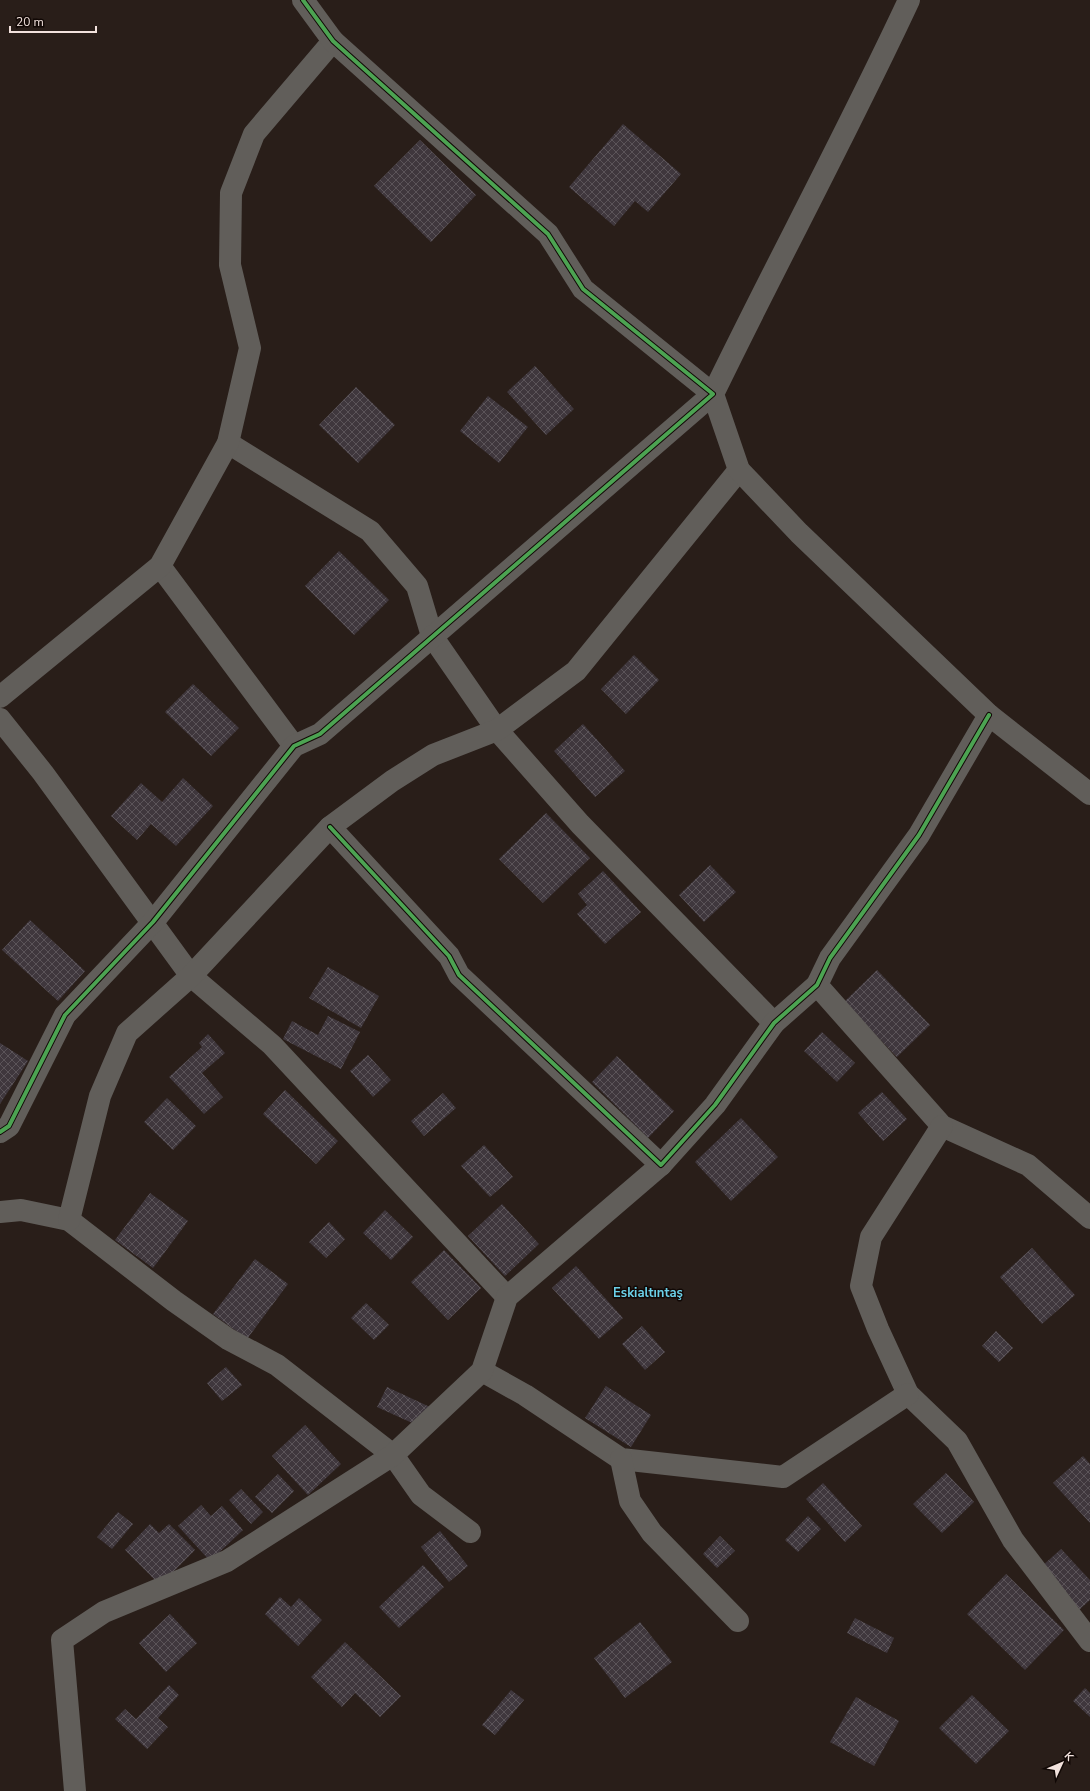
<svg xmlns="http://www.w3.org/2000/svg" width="1090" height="1791" viewBox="0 0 1090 1791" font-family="'Nunito Sans',sans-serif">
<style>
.building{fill:url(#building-cross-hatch)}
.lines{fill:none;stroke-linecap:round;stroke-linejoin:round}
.minor{stroke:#615e5a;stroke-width:22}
.tertiary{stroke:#615e5a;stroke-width:22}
.cycleway-casing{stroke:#110805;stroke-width:6}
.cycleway{stroke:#4ca352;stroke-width:4}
.labels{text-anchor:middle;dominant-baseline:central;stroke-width:3;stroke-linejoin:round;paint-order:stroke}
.quarter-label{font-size:13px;font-weight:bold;fill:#6bd0e8;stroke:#110805}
</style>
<defs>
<pattern id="building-cross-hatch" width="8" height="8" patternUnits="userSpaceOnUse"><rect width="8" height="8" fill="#3f373d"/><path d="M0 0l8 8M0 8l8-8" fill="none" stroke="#5b5459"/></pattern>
</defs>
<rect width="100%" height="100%" fill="#291e19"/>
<g class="building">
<polygon points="623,124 681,174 648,212 635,201 614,226 569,187"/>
<polygon points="420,140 476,195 431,242 374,186"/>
<polygon points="535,366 574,409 546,435 507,392"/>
<polygon points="356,387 395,425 358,463 319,425"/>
<polygon points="488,396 528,427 499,463 460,431"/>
<polygon points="339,551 389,600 354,635 305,586"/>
<polygon points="634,655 659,680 626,714 601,689"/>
<polygon points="193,684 239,728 211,756 165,712"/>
<polygon points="583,724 625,771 595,797 554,751"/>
<polygon points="183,778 213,806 176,846 151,824 137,840 111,816 141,783 162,802"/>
<polygon points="546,813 590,858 543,903 499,859"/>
<polygon points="710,865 736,892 704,922 679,895"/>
<polygon points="603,871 641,912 605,944 577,914 587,905 578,894"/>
<polygon points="30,920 85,971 58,1001 2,950"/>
<polygon points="328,967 379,996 361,1028 309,998"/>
<polygon points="877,970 930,1025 897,1057 844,1002"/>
<polygon points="328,1016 360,1032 341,1069 283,1039 292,1021 318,1035"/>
<polygon points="822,1032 855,1063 837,1082 804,1051"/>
<polygon points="208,1034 225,1053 202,1073 223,1097 204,1114 169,1077 202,1047 199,1043"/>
<polygon points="0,1043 28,1061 0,1104"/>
<polygon points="368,1055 391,1080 373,1097 350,1071"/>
<polygon points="617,1056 674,1111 648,1138 592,1082"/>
<polygon points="285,1090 338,1141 316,1164 263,1114"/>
<polygon points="882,1092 907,1119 883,1141 858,1113"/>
<polygon points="443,1093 456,1108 424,1136 411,1121"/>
<polygon points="167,1098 196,1126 173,1150 144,1122"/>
<polygon points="741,1118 778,1157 731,1201 695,1162"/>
<polygon points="484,1145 513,1177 490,1197 461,1166"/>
<polygon points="150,1193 188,1221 153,1268 115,1240"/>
<polygon points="502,1204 539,1244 505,1276 468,1236"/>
<polygon points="385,1210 413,1237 391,1260 363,1233"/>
<polygon points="329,1222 345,1239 326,1258 309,1242"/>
<polygon points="1032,1248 1075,1295 1042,1324 1000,1277"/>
<polygon points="444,1250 481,1288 448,1320 411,1282"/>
<polygon points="255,1259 288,1284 247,1339 213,1314"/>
<polygon points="576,1266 623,1318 599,1339 552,1288"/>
<polygon points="366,1303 389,1325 374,1340 351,1318"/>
<polygon points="642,1326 665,1352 645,1370 622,1344"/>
<polygon points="996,1331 1013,1348 999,1362 982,1346"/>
<polygon points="226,1367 242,1385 222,1401 207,1383"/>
<polygon points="606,1386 651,1415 631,1447 585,1418"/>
<polygon points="387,1387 430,1407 421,1427 377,1407"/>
<polygon points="305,1425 341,1464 308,1495 272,1456"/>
<polygon points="1083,1456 1090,1464 1090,1523 1053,1483"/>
<polygon points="946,1473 974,1502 942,1533 913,1504"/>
<polygon points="278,1474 294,1491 272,1513 255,1497"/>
<polygon points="823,1483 862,1526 845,1542 806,1499"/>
<polygon points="241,1489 263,1512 251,1524 229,1500"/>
<polygon points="201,1505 211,1516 222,1506 243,1530 210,1561 178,1526"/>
<polygon points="118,1512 133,1524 112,1549 97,1537"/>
<polygon points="808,1516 821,1529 798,1552 785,1540"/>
<polygon points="150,1524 159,1533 169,1524 195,1550 160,1585 125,1550"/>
<polygon points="440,1531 468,1566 449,1582 421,1547"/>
<polygon points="720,1536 735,1551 717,1568 703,1554"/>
<polygon points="1061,1549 1090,1580 1090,1600 1079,1610 1040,1568"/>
<polygon points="423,1565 444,1587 399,1628 379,1607"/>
<polygon points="1006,1574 1064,1630 1025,1670 967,1614"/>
<polygon points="280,1597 291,1607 299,1598 322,1620 298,1646 265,1614"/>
<polygon points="170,1614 197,1643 166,1672 139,1643"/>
<polygon points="855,1618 894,1638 887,1653 847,1633"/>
<polygon points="640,1622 672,1662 625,1698 594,1658"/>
<polygon points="345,1642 401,1696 380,1717 355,1693 342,1707 311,1677"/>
<polygon points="169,1685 179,1695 158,1718 168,1727 147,1749 115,1719 125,1709 136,1719"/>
<polygon points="1085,1688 1090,1693 1090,1717 1073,1701"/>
<polygon points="511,1690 524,1700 495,1735 482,1725"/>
<polygon points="972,1695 1009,1731 976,1764 939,1728"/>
<polygon points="856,1697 899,1721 874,1766 830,1742"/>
</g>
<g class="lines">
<g class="minor">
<polyline points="228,443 370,531 417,586 432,636 497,730 580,824 774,1023"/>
<polyline points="160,566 294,746"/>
<polyline points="0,697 160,566 228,443 250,348 230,265 231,193 254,134 333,41"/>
<polyline points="0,719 43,773 191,976 272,1045 507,1297"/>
<polyline points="330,827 449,956 459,975 661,1165 715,1105 774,1023 817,985 830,958 919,835 989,715"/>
<polyline points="817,985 942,1126 1028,1165 1090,1218"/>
<polyline points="942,1126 871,1237 861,1286 878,1329 908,1394 957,1441 1013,1540 1090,1641"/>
<polyline points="0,1132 9,1126 65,1015 153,922 294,746 320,734 713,394 583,289 548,234 333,41 303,0"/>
<polyline points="0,1212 21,1210 69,1220 174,1301 228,1339 277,1365 393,1455 421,1495 470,1532"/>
<polyline points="69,1220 100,1096 127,1033 191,976 330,827 392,781 433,755 497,730 576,671 739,470"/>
<polyline points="482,1371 525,1395 621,1459 783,1477 908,1394"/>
<polyline points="621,1459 630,1501 652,1533 738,1621"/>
<polyline points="75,1791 62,1640 104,1612 227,1561 393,1455 482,1371 507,1297 661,1165"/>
</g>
<path class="tertiary" d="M909 0C847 133 777 262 713 394L739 470 799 533 989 715 1090 794"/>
<g class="cycleway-casing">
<g id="cycleway">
<polyline points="330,827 449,956 459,975 661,1165 715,1105 774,1023 817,985 830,958 919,835 989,715"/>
<polyline points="0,1132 9,1126 65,1015 153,922 294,746 320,734 713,394 583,289 548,234 333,41 303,0"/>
</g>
</g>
<use href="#cycleway" class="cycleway"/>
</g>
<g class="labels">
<g class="quarter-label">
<text x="648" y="1293">Eskialtıntaş</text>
</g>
</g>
<g transform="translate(1062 1763) rotate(46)" stroke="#110805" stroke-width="3" paint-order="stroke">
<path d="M0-3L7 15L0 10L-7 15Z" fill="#f2e2dd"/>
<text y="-6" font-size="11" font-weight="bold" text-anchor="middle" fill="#f2e2dd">K</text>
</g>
<path d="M10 26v6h86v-6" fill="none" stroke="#f2e2dd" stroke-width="2"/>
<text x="16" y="26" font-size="12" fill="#f2e2dd" stroke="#110805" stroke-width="3" paint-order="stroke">20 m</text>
</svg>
